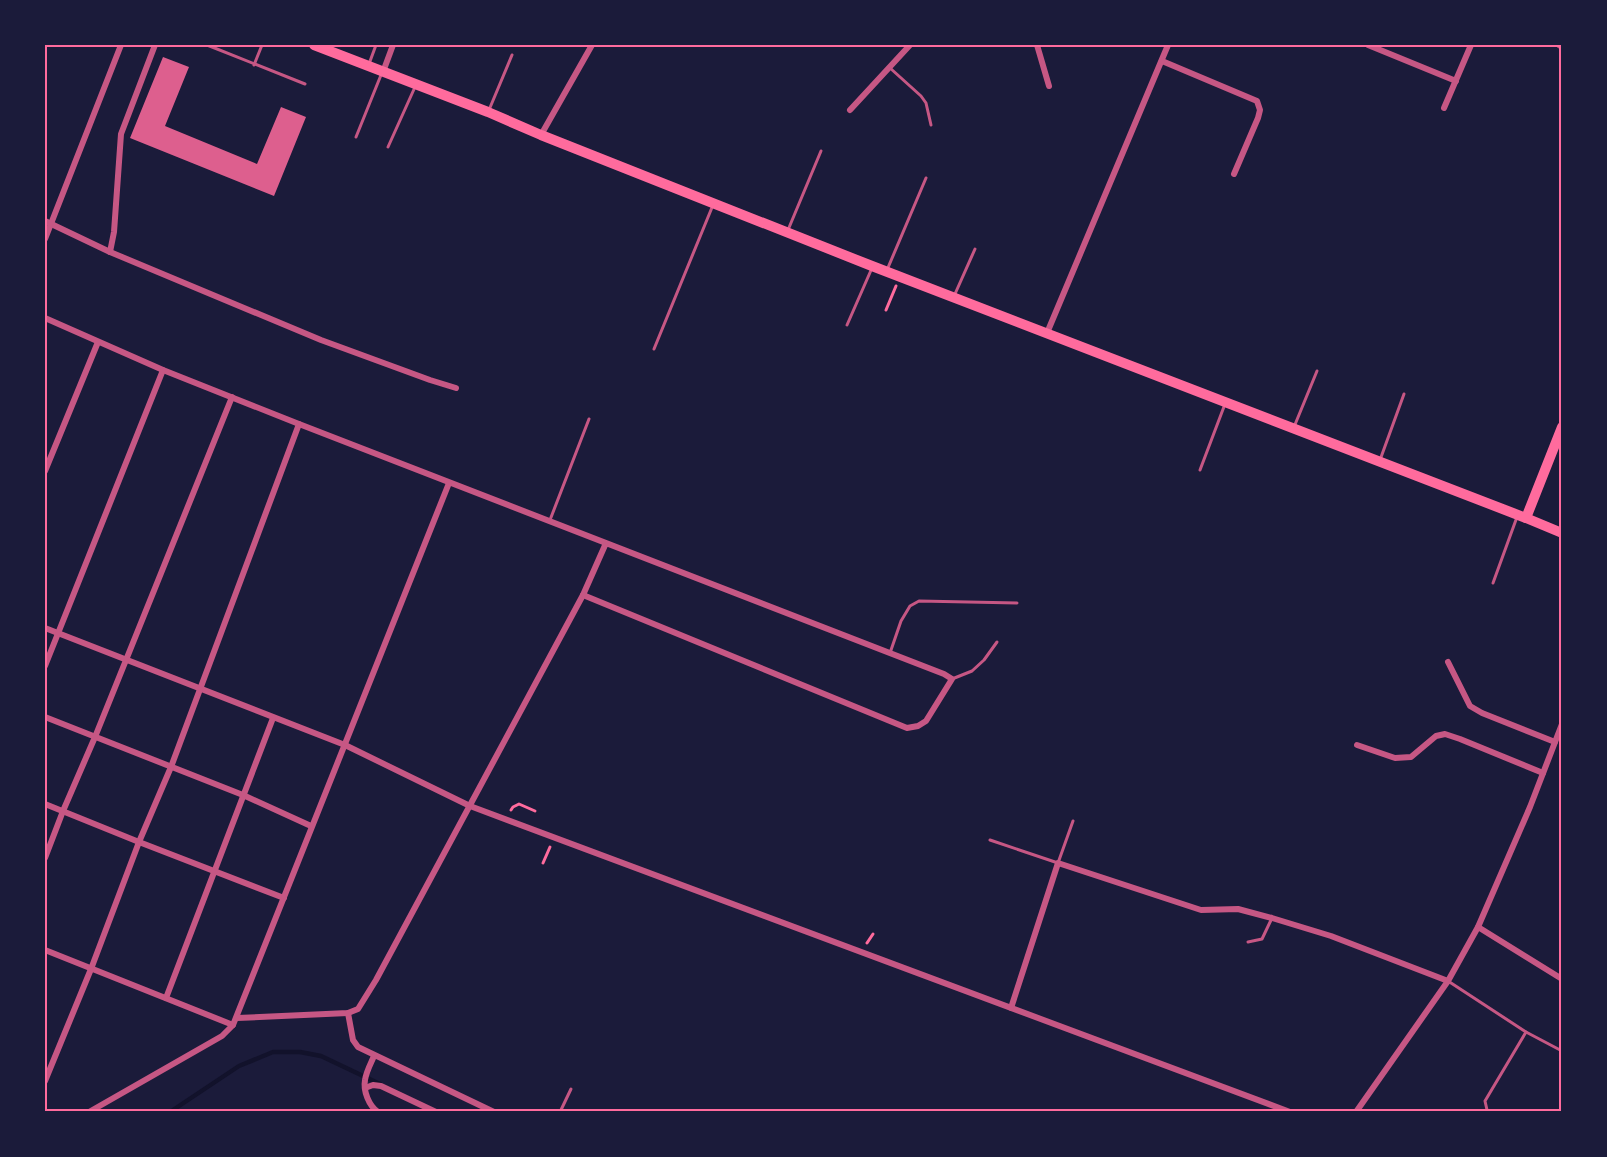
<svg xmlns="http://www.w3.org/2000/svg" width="1607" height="1157" viewBox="0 0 1607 1157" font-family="'Space Grotesk',sans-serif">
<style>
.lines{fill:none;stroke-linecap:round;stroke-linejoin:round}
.stream{stroke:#12122b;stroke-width:4.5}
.building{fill:#dd5f8e}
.path{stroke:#ff6b9d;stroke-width:3}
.service{stroke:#c65784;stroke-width:3}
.minor{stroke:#c65784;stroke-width:6}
.primary{stroke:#ff6b9d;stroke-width:10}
.trunk{stroke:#ff6b9d;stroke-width:10}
.neatline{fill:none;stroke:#ff6b9d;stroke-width:2}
</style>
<rect width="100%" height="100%" fill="#1b1b3a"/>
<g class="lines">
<polyline class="stream" points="170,1112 239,1066 273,1052 300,1052 321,1056 380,1084"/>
</g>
<polygon class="building" points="163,57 189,67 165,126 257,164 281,107 306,117 274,196 130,138"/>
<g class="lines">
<g class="path">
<polyline points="886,310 896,286"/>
<polyline points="511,810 513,807 519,804 535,811"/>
<polyline points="543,863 550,847"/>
<polyline points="867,943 873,934"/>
</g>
<g class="service">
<polyline points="207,45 305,84"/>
<polyline points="369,64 376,45"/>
<polyline points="254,65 262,45"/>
<polyline points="890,68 921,96 926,103 931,125"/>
<polyline points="489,110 512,55"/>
<polyline points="356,137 381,75"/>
<polyline points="388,147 415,87"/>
<polyline points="788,230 821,151"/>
<polyline points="887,270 926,178"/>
<polyline points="955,294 975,249"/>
<polyline points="847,325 872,268"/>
<polyline points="654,349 713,205"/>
<polyline points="1294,427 1317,371"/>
<polyline points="1380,460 1404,394"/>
<polyline points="1200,470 1225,404"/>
<polyline points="550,520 589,419"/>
<polyline points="1493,583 1517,517"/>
<polyline points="890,653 901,621 910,606 919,601 1017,603"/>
<polyline points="952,679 972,671 984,660 997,642"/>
<polyline points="990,840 1058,863 1073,821"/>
<polyline points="1248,942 1262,939 1272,918"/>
<polyline points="1448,981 1526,1032 1562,1051"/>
<polyline points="560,1112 571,1089"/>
<polyline points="1489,1112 1487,1110 1485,1101 1526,1032"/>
</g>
<g class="minor">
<polyline points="1037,45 1049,86"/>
<polyline points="1368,45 1456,81"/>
<polyline points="1559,45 1562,47"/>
<polyline points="1162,61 1257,101 1260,110 1258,118 1234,174"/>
<polyline points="383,72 393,45"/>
<polyline points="1444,108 1471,45"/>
<polyline points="850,110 910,45"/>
<polyline points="541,135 592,45"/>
<polyline points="45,221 110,252 321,340 430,380 456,388"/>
<polyline points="45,239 121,45"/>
<polyline points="110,252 114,232 121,134 155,45"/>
<polyline points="45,318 163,370 299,424 944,674 952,679 926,721 918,726 907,728 583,595 606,543"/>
<polyline points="1047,333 1168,45"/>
<polyline points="45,471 98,342"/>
<polyline points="45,628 345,745 470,806 1290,1112"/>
<polyline points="1448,662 1470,706 1482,713 1555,742"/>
<polyline points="45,666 163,370"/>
<polyline points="45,717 243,795 311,826"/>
<polyline points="1357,745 1395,758 1411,757 1436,736 1445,734 1460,739 1543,773"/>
<polyline points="45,804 139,842 284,898"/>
<polyline points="45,858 63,811 95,737 232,397"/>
<polyline points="1478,927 1562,979"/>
<polyline points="45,950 233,1025"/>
<polyline points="166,998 273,718"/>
<polyline points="1011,1008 1058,863 1201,910 1238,909 1272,918 1331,936 1448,981"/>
<polyline points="348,1013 353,1040 358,1047 494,1112"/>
<polyline points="237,1018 348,1013 358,1009 376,980 583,595"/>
<path d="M374 1056C371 1063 366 1072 365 1080 363 1091 369 1106 378 1112"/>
<polyline points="45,1081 91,969 139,842 171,767 299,424"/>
<polyline points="365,1088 373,1085 381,1086 436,1112"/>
<polyline points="89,1112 222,1036 233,1025 449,483"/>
<polyline points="1356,1112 1448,981 1478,927 1530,807 1562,724"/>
</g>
<polyline class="primary" points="1526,518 1562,533"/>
<polyline class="trunk" points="314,45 488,112 541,135 872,266 1526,518 1562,427"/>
</g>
<rect width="1607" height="1157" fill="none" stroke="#1b1b3a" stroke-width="93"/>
<rect x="46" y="46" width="1514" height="1064" class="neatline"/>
</svg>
